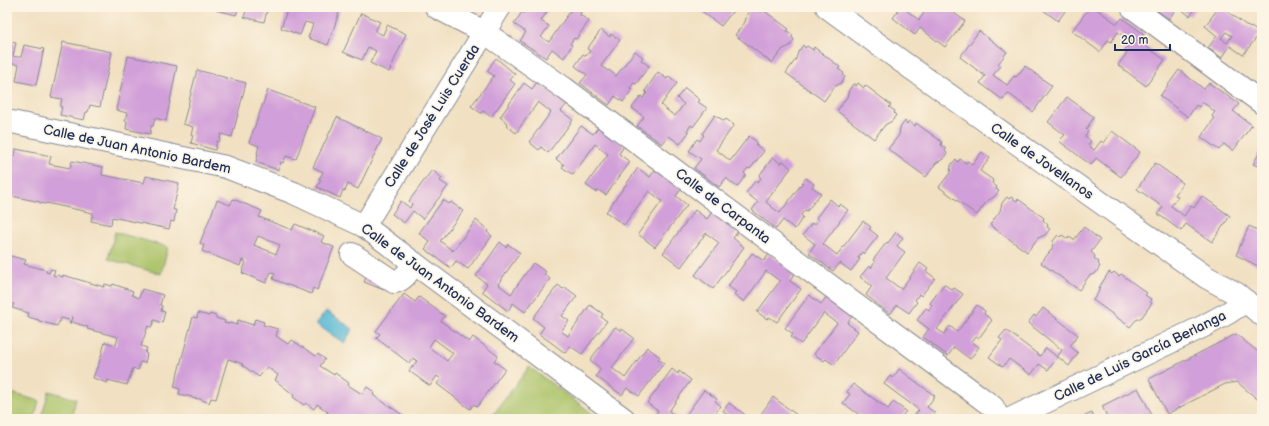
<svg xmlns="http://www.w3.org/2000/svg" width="1269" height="426" viewBox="0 0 1269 426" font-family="'Balsamiq Sans',sans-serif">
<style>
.green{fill:#abc369;stroke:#637964}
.water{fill:#54b7d3;stroke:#387398}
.building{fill:#d19fd9;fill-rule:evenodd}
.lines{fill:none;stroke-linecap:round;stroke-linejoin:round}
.minor-casing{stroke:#868890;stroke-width:24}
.minor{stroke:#fff;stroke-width:22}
.labels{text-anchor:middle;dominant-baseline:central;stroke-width:3.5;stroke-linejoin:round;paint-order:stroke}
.street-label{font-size:14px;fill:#1b2f5e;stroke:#fcf5e5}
</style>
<rect width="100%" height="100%" fill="#fcf5e5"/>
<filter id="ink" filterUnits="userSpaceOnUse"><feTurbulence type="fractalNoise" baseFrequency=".025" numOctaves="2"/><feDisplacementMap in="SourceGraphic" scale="8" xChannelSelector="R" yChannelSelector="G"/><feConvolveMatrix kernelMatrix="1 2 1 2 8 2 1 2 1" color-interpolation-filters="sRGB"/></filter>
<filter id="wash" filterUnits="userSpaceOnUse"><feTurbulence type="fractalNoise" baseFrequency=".012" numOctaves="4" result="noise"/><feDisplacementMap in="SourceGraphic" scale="16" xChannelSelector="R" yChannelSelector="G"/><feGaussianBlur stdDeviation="0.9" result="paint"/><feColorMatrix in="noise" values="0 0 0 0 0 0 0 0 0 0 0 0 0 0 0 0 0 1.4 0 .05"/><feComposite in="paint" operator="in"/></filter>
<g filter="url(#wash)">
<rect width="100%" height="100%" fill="#f1e0c1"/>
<g class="green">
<polygon points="115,232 168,247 161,274 108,259"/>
<polygon points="529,367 600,419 490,419"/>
<polygon points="49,391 76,399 71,419 41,419"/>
<polygon points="11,393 39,401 34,419 7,419 7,408"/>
</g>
<polygon class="water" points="326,311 353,329 344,343 316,324"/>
<g id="blocks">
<g class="building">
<polygon points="217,7 239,7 236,15 216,10"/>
<polygon points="247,7 268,7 264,22 244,17"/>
<polygon points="288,7 315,7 318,8 319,7 341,7 328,45 308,38 313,24 305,22 300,35 281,28"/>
<polygon points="527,7 550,7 541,21 549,26 541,37 549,42 573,7 581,12 580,15 589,21 576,39 574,38 570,44 572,45 564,58 552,49 546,58 520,41 526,32 514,24 522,12 524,13 528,8"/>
<polygon points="696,7 740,7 732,12 721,26"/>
<polygon points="893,7 908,7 906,10 919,20 926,10 928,12 932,7 946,7 965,21 945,47 920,28 915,35 893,18 898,11"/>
<polygon points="1039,7 1068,7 1058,21"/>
<polygon points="1090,7 1094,7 1117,24 1122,18 1144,34 1139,41 1165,60 1146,86 1118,65 1127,53 1124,51 1131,42 1118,32 1111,42 1108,40 1100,52 1072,31"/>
<polygon points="1157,7 1177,7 1169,19 1155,9"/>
<polygon points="1178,7 1197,7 1190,16"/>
<path d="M1219 7H1225L1230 11 1228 12 1250 28 1251 27 1260 33 1243 55 1230 46 1222 58 1208 48 1217 36 1205 26ZM1226 32 1232 36 1227 43 1221 38Z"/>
<polygon points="751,8 754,10 756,8 761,12 763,10 789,29 787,31 793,35 792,37 794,40 790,46 783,49 772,63 735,35 745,22 747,14"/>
<polygon points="361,13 380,22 375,31 383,35 387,25 406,34 389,72 370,63 376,51 368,47 362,60 343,52"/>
<polygon points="601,30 610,37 611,34 620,40 601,66 608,71 609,70 616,76 635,51 643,57 641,60 649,66 636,84 634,83 630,88 632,90 623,102 615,96 609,105 580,83 587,75 575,66 583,54 586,56 590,51 587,49"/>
<polygon points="979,31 1007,52 998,64 1001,66 993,75 1007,85 1014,76 1016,77 1025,66 1052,86 1033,112 1008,93 1003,100 980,83 985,76 960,57"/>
<polygon points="7,41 16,43 13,56 17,57 21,57 24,45 44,49 36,85 16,81 19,65 11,63 7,80"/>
<polygon points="63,42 112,52 100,107 90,105 88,112 86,112 84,120 60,115 62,107 60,107 62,99 51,97"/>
<polygon points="803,45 805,48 807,46 813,50 814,47 840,67 838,69 844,73 843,75 845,77 841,83 834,87 824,101 786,73 796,59 798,52"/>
<polygon points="128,56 177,66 166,121 155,118 153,126 151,126 150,134 126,129 127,121 125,121 127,113 116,110"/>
<polygon points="496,58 515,74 510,80 515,84 491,117 483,111 481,113 471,106 494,76 487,71"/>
<polygon points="197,70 246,83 232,137 221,134 219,142 217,141 215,150 191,143 193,135 191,135 193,127 183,124"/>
<polygon points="1179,70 1204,89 1209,83 1239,104 1233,111 1252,125 1233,151 1224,144 1219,150 1201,137 1214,119 1212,116 1215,112 1209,107 1202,102 1199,107 1196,105 1188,117 1160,96"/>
<polygon points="658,72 667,79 669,76 677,83 661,105 668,111 675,116 684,104 677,98 685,88 700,100 698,102 707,108 693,127 691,125 687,131 689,132 680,144 669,136 662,144 637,126 644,117 632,108 641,96 643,98 647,93 645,91"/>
<polygon points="537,82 567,104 561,111 573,120 548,153 541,147 539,150 529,142 551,112 538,102 516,133 506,125 507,123 500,117 524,83 532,89"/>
<polygon points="854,83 856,86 858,83 864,88 865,85 891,105 889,107 895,111 894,113 896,115 892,121 885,125 874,139 837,111 847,97 849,90"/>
<polygon points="268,90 315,107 296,159 286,156 283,163 281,162 278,170 256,162 258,154 257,153 259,146 249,142"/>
<polygon points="1067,97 1094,117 1086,129 1088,131 1085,136 1091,141 1088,145 1094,150 1101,141 1104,143 1112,131 1140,152 1121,177 1096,158 1091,165 1059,141 1065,135 1048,122"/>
<polygon points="715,115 724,121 726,119 734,125 716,150 723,155 730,161 749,136 757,142 755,144 764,151 750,169 748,168 744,173 746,175 737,187 726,178 719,187 694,168 701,159 689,151 697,139 700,141 704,135 702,134"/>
<polygon points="337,117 382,139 358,189 348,184 345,191 343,190 340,198 317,187 321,180 319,179 323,172 313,167"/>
<polygon points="905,121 907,124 909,121 915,126 916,123 942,142 941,145 946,149 945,151 947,153 943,159 936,163 926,177 888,149 899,135 900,128"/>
<polygon points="581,126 593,134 598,127 624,146 619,154 630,162 606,195 598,190 596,192 586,185 608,154 595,144 573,175 562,167 564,165 556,159"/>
<polygon points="1262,148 1262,168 1253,164"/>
<polygon points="16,149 51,156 49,164 70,168 72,161 103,167 102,175 144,183 146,176 179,183 173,210 176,210 174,222 171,221 169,229 112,217 111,225 91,221 93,213 46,203 45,204 40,203 40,202 7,195 7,155 15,156"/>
<polygon points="982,152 990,158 980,171 993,180 992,183 997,187 996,189 999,191 994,197 987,201 977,215 939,187 950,173 951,165 956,159 958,162 960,159 966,163 968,161 972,165"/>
<polygon points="773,157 781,164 783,161 791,168 766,202 773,208 780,213 806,178 814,184 812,187 821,193 807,211 805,210 801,215 803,217 795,229 783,220 776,229 752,210 758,202 746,193 755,181 757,183 761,178 759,176"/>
<polygon points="1155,163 1183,183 1175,195 1178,197 1171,206 1184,216 1191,206 1194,208 1202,196 1230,216 1212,242 1186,224 1181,231 1158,214 1163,207 1137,189"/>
<polygon points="638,168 650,177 655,170 668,179 681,189 676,196 687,205 655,247 638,234 662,201 649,191 624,225 606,212"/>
<polygon points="432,170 442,178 440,181 448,186 423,219 413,211 404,223 392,214 401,201 410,208 412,204 409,201"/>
<polygon points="1007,197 1009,199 1011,197 1017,201 1018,199 1044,218 1043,220 1048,225 1047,227 1050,229 1045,235 1038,238 1027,252 990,225 1000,211 1002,203"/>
<path d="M233 199 262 211 259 217 292 230 295 224 324 236 321 242 334 247 317 290 313 288 311 294 273 279 275 273 271 272 266 283 242 273 246 262 242 260 240 266 202 251 204 245 200 243 217 200 230 205ZM258 236 280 245 276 254 254 245Z"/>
<polygon points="830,199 838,206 840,204 848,210 823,244 837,255 863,221 871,227 869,229 878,236 864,254 862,252 858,258 860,259 851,271 840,263 833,271 809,253 815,244 803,235 812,223 814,225 818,220 816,218"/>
<polygon points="443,200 449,204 451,202 463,211 440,241 453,251 476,220 488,230 487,232 492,236 468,269 456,261 451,268 425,249 430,242 419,233"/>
<polygon points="695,210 707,219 712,212 738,231 733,238 744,247 713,289 695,275 719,243 706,233 681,267 663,253"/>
<polygon points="1249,226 1262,232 1262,268 1236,255"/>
<polygon points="1084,227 1100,240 1091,252 1095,256 1094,258 1099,262 1098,264 1100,266 1096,273 1089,276 1079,290 1041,263 1052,249 1053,241 1058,235 1060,237 1062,235 1068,239 1069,237 1074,240"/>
<polygon points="896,232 903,238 897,246 905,252 886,278 901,289 920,263 928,269 926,271 935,278 921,296 919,294 915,300 917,302 909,313 897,305 890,314 866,295 872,286 860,277 869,266 871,268 875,262 873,260 887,242 888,243"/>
<polygon points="500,242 506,247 508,244 520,253 498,284 511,294 533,263 546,272 544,274 550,279 525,312 513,303 508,311 482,291 487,284 476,276"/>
<polygon points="752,253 764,261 769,254 795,273 790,281 801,289 777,322 769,317 767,319 757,312 780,281 766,271 744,302 734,294 736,292 728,286"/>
<polygon points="7,255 26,260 24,264 46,270 46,272 49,273 51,269 55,270 53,275 56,276 57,275 63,277 63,275 104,287 105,284 112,286 113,284 133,291 132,295 139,298 142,289 163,295 160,305 162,306 161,311 165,312 162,323 154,320 152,327 148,326 141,346 147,348 145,353 147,354 145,363 140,362 138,370 133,368 127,385 108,380 107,383 93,378 97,367 98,367 105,342 116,345 118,337 87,329 88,327 72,322 73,317 72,317 70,324 69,320 61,318 57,326 39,321 39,320 28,317 29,313 12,308 14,304 7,302"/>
<polygon points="1109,272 1112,274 1114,272 1119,276 1121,274 1147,293 1145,295 1151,299 1150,301 1152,303 1142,317 1136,320 1130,327 1093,300 1098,293 1100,286"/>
<polygon points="368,273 387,286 384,290 364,282"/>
<polygon points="944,284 952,290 954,288 963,294 937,329 944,334 950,326 957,332 977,305 985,311 984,314 992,320 979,338 976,337 972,342 979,347 970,359 954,347 948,356 923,337 929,329 917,320 926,308 929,310 932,305 930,303"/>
<polygon points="558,285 563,289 565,287 577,296 562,316 569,321 561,331 568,336 590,305 603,314 601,317 607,321 582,354 570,346 565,353 552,343 539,334 544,327 533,318"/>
<path d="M404 294 415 302 419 297 445 316 441 321 469 342 473 337 498 356 494 361 505 369 477 407 474 404 470 409 437 384 441 379 437 376 430 386 409 371 417 361 413 358 409 363 376 338 380 334 376 331ZM434 339 453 353 447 361 429 347Z"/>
<polygon points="809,295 821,304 827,296 852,316 847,323 858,331 834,365 826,359 824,361 814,354 837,323 824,313 801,344 791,337 793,334 785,328"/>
<polygon points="1043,308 1078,335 1070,346 1078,353 1069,366 1058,357 1048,370 1039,364 1031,375 1009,359 1003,367 989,357 1002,340 999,338 1006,330 1040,356 1046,348 1057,357 1062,350 1028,323 1034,315 1036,317"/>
<polygon points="198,313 209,316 210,314 216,316 216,318 225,321 224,323 229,324 230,323 237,325 238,320 253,325 255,319 264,322 263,325 278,329 276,336 288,344 292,340 316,356 318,354 325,359 320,366 334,375 335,373 349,383 348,385 362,394 367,387 374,392 373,395 407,418 408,416 412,419 329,419 325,416 328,412 317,404 314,409 306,403 304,405 293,397 294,395 275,380 278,375 267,367 259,377 242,365 243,364 228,359 216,399 211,398 209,403 200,399 192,398 192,397 179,394 180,389 174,387 193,317 197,318"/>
<polygon points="615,327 621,331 622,329 634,338 612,368 625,378 647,347 660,357 658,359 664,363 639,396 627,388 622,395 609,386 596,376 601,369 590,360"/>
<polygon points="1236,334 1262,355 1262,403 1237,382 1225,384 1167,414 1149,379"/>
<polygon points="672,369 678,374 679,371 691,380 669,411 680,419 654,419 653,418 658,411 647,403"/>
<polygon points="899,369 935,396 927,407 935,413 931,419 916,419 913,417 919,410 884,384 890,376 893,378"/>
<polygon points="853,384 888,409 893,402 906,411 900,419 889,419 887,418 886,419 865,419 843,403 850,394 847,392"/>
<polygon points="1138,388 1154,419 1108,419 1102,406"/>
<polygon points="704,390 717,399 715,401 721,406 711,419 683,419"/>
<polygon points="773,397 802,419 768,419 761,414"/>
<polygon points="729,403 751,419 727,419 729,416 723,411"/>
<polygon points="1092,413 1094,419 1078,419"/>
<polygon points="1262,414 1262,419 1252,419"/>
</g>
</g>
</g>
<g filter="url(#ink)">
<use href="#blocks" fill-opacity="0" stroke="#868890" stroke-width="1"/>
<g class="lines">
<g class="minor-casing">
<g id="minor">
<polyline points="436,7 484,32 564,88 973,392 993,407 999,419"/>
<polyline points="827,7 901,61 1206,277 1237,294 1262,315"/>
<polyline points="1132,7 1262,103"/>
<polyline points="7,121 226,167 294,193 364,226 624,419"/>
<polyline points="364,226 500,7"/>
<path d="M352 254 394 282C404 281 409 271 414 263"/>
<polyline points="1010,419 1204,326 1228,313 1246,301"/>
</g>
</g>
<use href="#minor" class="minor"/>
</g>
</g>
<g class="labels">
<g class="street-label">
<text transform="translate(432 116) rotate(-58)">Calle de José Luis Cuerda</text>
<text transform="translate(137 149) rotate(12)">Calle de Juan Antonio Bardem</text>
<text transform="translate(1042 161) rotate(35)">Calle de Jovellanos</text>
<text transform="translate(723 206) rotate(37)">Calle de Carpanta</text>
<text transform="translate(440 283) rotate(36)">Calle de Juan Antonio Bardem</text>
<text transform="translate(1140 356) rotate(-26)">Calle de Luis García Berlanga</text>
</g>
</g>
<rect width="1269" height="426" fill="none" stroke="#fcf5e5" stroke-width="24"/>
<path d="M1115 44v6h55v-6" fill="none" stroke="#1b2f5e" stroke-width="2"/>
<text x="1121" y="44" font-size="12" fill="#1b2f5e" stroke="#fcf5e5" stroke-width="3" paint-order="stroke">20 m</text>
</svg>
